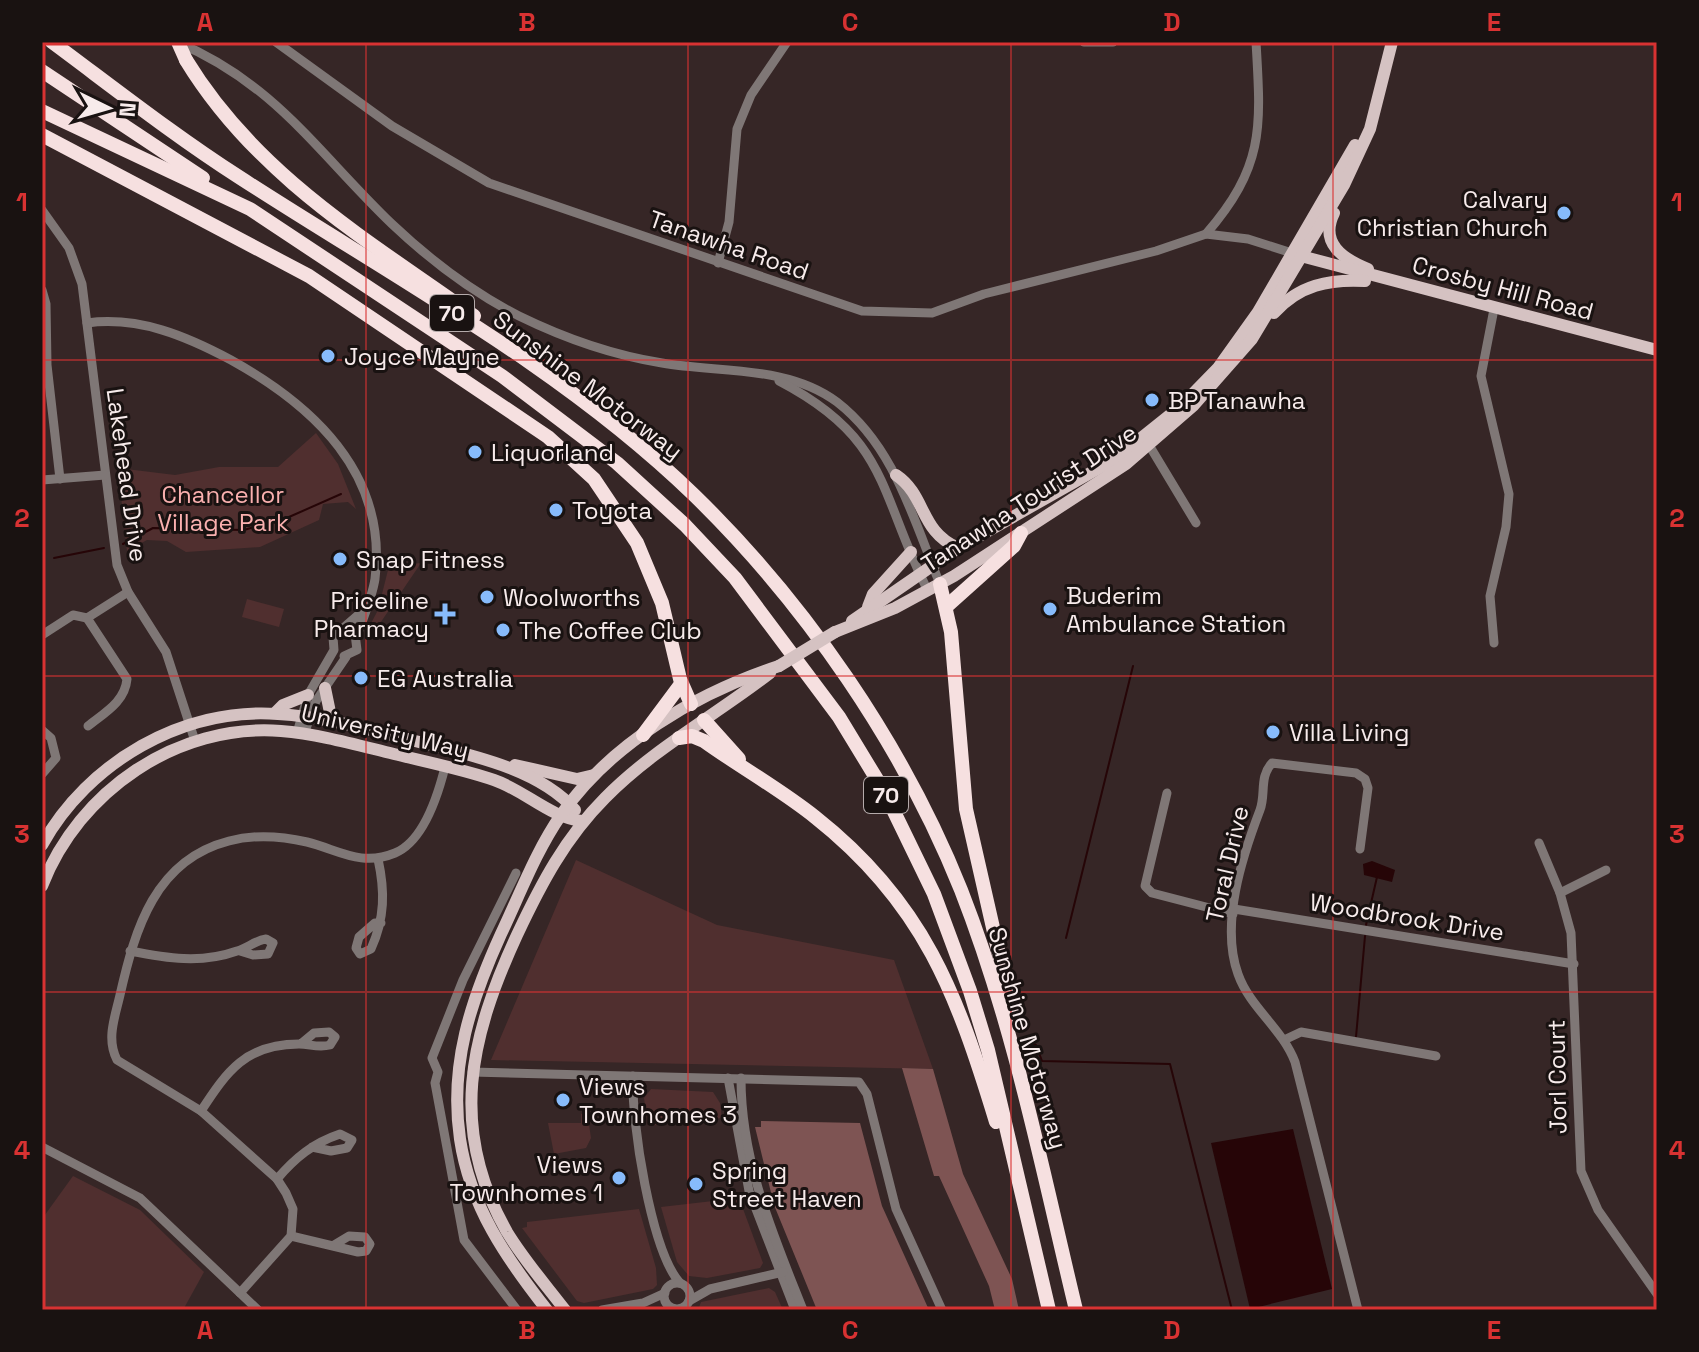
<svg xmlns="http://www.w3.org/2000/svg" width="1699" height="1352" viewBox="0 0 1699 1352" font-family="'Space Grotesk',sans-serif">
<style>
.green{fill:#502f2f}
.forest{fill:#7e5453}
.water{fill:#260507}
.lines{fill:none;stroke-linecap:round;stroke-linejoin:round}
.stream{stroke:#260507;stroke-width:2}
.minor{stroke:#7f7776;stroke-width:9}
.major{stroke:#d5c2c2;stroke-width:12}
.highway{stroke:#f6e0e0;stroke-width:14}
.major-bridge{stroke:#d5c2c2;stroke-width:12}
.highway-bridge{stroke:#f6e0e0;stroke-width:14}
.grid{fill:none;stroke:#d83232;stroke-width:2;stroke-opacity:0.55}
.poi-dot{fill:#87bbfb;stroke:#191211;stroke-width:3}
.labels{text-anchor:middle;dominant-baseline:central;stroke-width:6;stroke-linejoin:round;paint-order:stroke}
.shield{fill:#191211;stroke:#b4aaaa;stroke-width:2}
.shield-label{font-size:22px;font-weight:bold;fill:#f7ebeb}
.poi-label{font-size:24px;fill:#f7ebeb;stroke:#191211;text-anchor:start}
.street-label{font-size:24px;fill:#f7ebeb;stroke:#191211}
.park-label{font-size:24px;fill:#fab0af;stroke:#191211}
.neatline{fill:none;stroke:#d83232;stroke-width:3}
.grid-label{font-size:26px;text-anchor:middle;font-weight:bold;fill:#d83232}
</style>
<rect width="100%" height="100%" fill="#362626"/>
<g class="green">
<polygon points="316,433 338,464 356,509 348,502 323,504 319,520 260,547 186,552 167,541 147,540 127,551 118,468 175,475 219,467 278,467"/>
<polygon points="421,563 370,638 367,631 378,610 389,566"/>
<polygon points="247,599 284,609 279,627 242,617"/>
<polygon points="576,860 717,925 894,960 933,1069 491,1060"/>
<polygon points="651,1089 713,1092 720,1103 722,1118 648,1126 644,1098"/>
<polygon points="587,1111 591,1138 586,1148 554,1154 548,1123 581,1123 581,1114"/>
<polygon points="73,1176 140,1210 204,1272 183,1310 42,1310 42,1219"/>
<polygon points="739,1198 763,1263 760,1268 707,1278 689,1276 677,1262 661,1207"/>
<polygon points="639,1209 656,1268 657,1285 653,1289 584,1303 577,1301 522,1228 527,1227 527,1222"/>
<polygon points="769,1288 775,1292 783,1310 698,1310 701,1302"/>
</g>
<g class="forest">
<polygon points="902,1068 933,1069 963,1174 1012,1279 1019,1310 995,1310 989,1286 939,1176 934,1176"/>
<polygon points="761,1121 860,1123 882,1206 929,1310 817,1310 774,1205 755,1127 761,1127"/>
</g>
<g class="water">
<polygon points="1372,861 1395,870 1392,882 1364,875 1363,864"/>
<polygon points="1293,1129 1332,1289 1250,1309 1211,1143"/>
</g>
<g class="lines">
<g class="stream">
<polyline points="123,544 153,528 244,530 289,517 341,494"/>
<polyline points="54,558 104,548"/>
<polyline points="1366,925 1377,877"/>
<polyline points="1066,938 1133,666"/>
<polyline points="1356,1037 1365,936"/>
<polyline points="1027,1044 1036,1045 1042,1061 1170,1064 1232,1310"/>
</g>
<g class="minor">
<path d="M177 42C276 84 318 153 392 224 430 260 472 292 519 316 564 338 612 355 662 363 719 373 788 365 837 402 895 447 913 519 940 584"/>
<polyline points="276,42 392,126 489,183 862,311 932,313 984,294 1156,251 1206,234 1248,239 1292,253"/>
<polyline points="1084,42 1113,42"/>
<polyline points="42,210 69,248 82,284 117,565 128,592 166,652 195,741"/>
<path d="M1206 234C1265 166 1261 127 1256 42"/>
<polyline points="718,263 729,222 737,129 751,95 787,42"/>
<polyline points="42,290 46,304 47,365 60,479"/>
<polyline points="1494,309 1481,376 1509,494 1506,527 1490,596 1494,643"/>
<path d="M87 323C139 316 186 336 231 360 314 406 388 474 375 579 372 598 363 618 357 636"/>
<path d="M779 381C890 439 878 492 928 591"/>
<polyline points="1146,440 1196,523"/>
<polyline points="42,480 105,475"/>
<polyline points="42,635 73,615 87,618"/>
<polyline points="344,656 357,650 355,634"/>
<path d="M88 726C104 713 125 702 127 679L87 618 128 592"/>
<polyline points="42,730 51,738 56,758 42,774"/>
<polyline points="297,733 308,695 334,650 333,637 364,610"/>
<polyline points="304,734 316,701 346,657"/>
<polyline points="1167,793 1145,886 1152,893 1233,914"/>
<polyline points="1539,843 1560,893 1571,933 1581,1171 1598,1210 1657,1294"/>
<path d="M378 859C385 891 385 918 371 949L360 954 356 948 359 937 375 923H381"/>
<polyline points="516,873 463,980 432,1058 438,1072 435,1083 464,1240 517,1310"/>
<polyline points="1560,893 1606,870"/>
<polyline points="1234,909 1574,964"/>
<path d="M130 951C166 958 201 964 237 951 248 948 254 941 266 939L273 943 268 954 253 955 240 951"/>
<polyline points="1284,1040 1301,1032 1436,1056"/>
<polyline points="472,1072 859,1082 867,1094 896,1209 942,1310"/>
<path d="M633 1076C631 1121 651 1251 680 1283"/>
<polyline points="728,1078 749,1191 795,1310"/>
<path d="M741 1078C741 1162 773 1234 803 1310"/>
<path d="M201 1111C227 1071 246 1044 299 1044 310 1044 318 1048 330 1045L335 1037 329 1032 314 1033 302 1043"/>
<polyline points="42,1147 140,1198 258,1310"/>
<path d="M277 1179C295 1158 313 1143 340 1134L352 1140 347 1148 331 1151 312 1147"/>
<polyline points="291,1236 358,1252 366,1251 370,1244 365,1237 349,1236 334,1245"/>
<circle cx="677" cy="1296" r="13"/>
<path d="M240 1293 291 1236 293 1209 286 1193 277 1179 201 1111 117 1060C106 1039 115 1017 120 995 135 929 155 860 229 841 255 834 281 836 307 842 339 850 361 867 395 853 424 841 438 795 445 767"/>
<polyline points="689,1301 710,1289 783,1272"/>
<polyline points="602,1310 643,1303 665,1293"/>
<path d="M1358 1310 1295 1062C1282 1028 1250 1008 1238 974 1220 924 1242 857 1260 810 1266 794 1259 777 1272 763L1356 773 1365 779 1368 788 1360 849"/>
</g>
<g class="major">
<path d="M1334 213C1319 243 1343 259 1368 269"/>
<polyline points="1297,255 1657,350"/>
<path d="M1274 313C1299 285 1329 279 1365 281"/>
<path d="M896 475C927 496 919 531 958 548"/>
<polyline points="868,607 873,594 911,552"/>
<polyline points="852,621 958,548 1115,459 1180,407 1218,368 1258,312 1355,145"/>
<polyline points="835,632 895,608 954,576 1126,464 1193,406 1252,339 1344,185 1370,129 1392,42"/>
<polyline points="325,688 332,722"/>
<polyline points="275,713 283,705 308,695"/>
<polyline points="515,765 577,779 594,775"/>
<path d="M42 845C88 762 183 707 278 714 329 717 378 732 427 744 475 756 540 770 575 810"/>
<path d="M42 886C79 791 177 723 281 731 319 734 357 745 394 754 427 762 462 769 494 780 524 790 551 818 582 821"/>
<path d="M547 1310C506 1258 470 1206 460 1139 449 1065 471 1000 501 934 520 894 536 851 561 815 611 743 697 693 779 666"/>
<path d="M565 1310C545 1284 524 1260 507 1232 448 1128 470 1037 517 935 541 884 565 838 605 798 653 749 716 715 770 673"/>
</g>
<g class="highway">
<path d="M52 42C114 88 175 136 239 177 393 277 562 367 694 495 806 604 903 745 961 890 1014 1025 1042 1169 1076 1310"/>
<path d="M186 60C256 175 366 239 474 316"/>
<polyline points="42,71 203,178"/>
<polyline points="42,111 250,209 502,376 617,463 685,525 735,578 839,717 884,791 934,894 970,991 988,1050 1049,1310"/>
<polyline points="42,135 309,276 548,437 594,479 637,543 662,603 680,679 691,704"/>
<polyline points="940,584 951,632 966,809 1014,1020"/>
<polyline points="947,606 1014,546 1021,533"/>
<polyline points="704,720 739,759"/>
<polyline points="643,735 681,684"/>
<path d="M679 738 692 736 704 741C740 767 780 789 815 817 924 903 957 994 996 1122"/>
</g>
<polyline class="major-bridge" points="779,666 835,632"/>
<polyline class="highway-bridge" points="178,42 186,60"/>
</g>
<path class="grid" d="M366 42V1310M688 42V1310M1011 42V1310M1333 42V1310M42 360H1657M42 676H1657M42 992H1657"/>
<g class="poi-dot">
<circle cx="1564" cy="213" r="8"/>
<circle cx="328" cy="356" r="8"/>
<circle cx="1152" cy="400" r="8"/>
<circle cx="475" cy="452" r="8"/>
<circle cx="556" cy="510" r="8"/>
<circle cx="340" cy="559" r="8"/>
<circle cx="487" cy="597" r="8"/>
<circle cx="1050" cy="609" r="8"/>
<path d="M441 602h8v8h8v8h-8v8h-8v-8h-8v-8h8z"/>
<circle cx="503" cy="630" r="8"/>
<circle cx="361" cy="678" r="8"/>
<circle cx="1273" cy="732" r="8"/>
<circle cx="563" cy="1100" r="8"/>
<circle cx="619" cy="1178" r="8"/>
<circle cx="696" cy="1184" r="8"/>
</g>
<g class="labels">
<g class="shield">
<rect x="430" y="295" width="44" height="36" rx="6"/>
<rect x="864" y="777" width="44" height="36" rx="6"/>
</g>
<g class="shield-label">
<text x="452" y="313">70</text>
<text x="886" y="795">70</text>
</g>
<g class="poi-label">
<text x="1548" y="199" text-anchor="end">Calvary<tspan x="1548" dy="28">Christian Church</tspan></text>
<text x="344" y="356">Joyce Mayne</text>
<text x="1168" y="400">BP Tanawha</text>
<text x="491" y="452">Liquorland</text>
<text x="572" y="510">Toyota</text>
<text x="356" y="559">Snap Fitness</text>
<text x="1066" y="595">Buderim<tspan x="1066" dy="28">Ambulance Station</tspan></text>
<text x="503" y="597">Woolworths</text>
<text x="429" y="600" text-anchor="end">Priceline<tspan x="429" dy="28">Pharmacy</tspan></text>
<text x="519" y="630">The Coffee Club</text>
<text x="377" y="678">EG Australia</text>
<text x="1289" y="732">Villa Living</text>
<text x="579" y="1086">Views<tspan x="579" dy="28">Townhomes 3</tspan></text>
<text x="603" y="1164" text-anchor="end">Views<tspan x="603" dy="28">Townhomes 1</tspan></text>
<text x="712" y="1170">Spring<tspan x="712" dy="28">Street Haven</tspan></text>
</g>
<g class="street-label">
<text transform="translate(729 245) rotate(19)">Tanawha Road</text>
<text transform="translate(1503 288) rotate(15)">Crosby Hill Road</text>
<text transform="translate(588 385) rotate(37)">Sunshine Motorway</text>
<text transform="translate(127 475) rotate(82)">Lakehead Drive</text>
<text transform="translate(1029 498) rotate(-33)">Tanawha Tourist Drive</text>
<text transform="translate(385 731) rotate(13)">University Way</text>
<text transform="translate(1227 864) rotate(-77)">Toral Drive</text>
<text transform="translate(1407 917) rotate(9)">Woodbrook Drive</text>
<text transform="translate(1028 1038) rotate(74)">Sunshine Motorway</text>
<text transform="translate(1557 1077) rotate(-91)">Jorl Court</text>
</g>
<g class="park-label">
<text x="223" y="494">Chancellor<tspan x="223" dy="28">Village Park</tspan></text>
</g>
</g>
<rect width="1699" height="1352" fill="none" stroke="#191211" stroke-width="88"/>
<g transform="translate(108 108) rotate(95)" stroke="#191211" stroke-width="6" paint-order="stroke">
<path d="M0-6L14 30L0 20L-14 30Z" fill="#f7ebeb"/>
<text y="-12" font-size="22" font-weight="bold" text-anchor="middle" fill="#f7ebeb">N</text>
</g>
<rect x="44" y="44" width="1611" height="1264" class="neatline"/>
<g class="grid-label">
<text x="205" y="31">A</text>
<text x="527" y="31">B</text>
<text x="850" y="31">C</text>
<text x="1172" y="31">D</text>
<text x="1494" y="31">E</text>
<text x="22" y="211">1</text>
<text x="1677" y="211">1</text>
<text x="22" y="527">2</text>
<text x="1677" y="527">2</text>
<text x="22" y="843">3</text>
<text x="1677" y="843">3</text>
<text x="22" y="1159">4</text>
<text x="1677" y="1159">4</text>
<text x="205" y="1339">A</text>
<text x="527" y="1339">B</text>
<text x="850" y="1339">C</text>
<text x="1172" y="1339">D</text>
<text x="1494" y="1339">E</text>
</g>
</svg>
